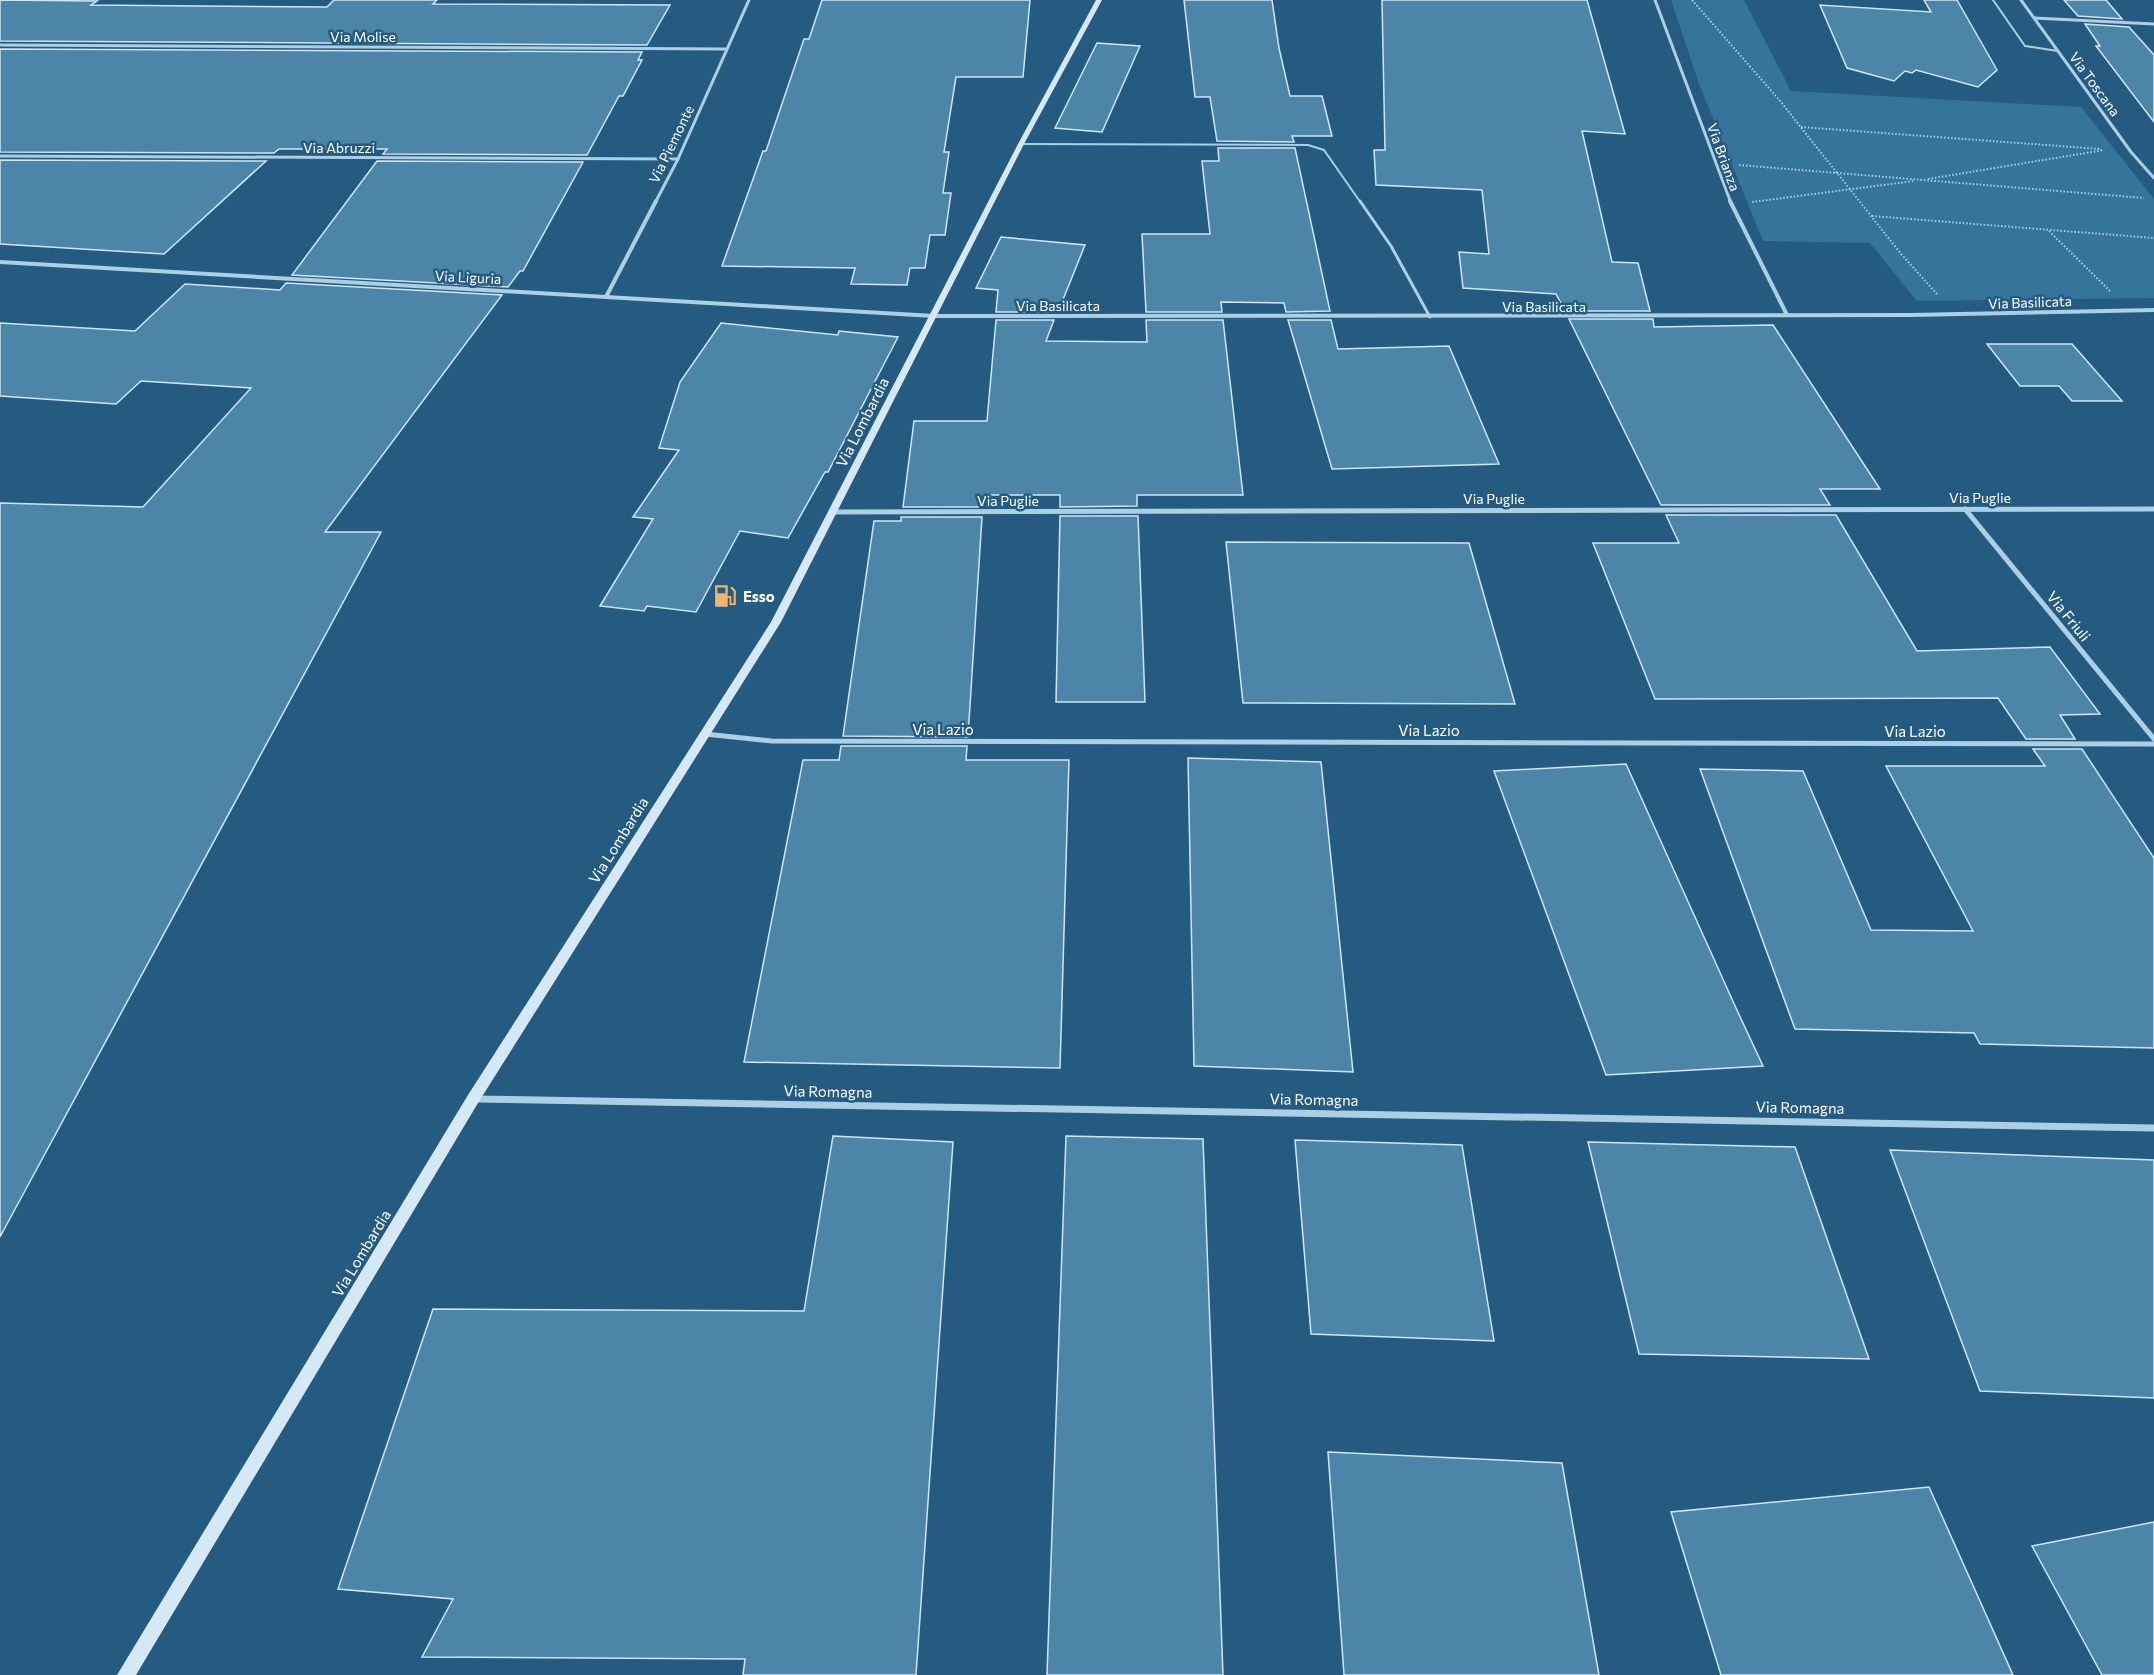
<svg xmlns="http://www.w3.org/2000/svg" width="2154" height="1675" viewBox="0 0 2154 1675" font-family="Commissioner,sans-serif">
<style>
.green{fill:#35749b}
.building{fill:#4d85a9;stroke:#cfe6f5;stroke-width:1.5}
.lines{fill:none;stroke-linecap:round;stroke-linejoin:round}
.path{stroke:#abd0e6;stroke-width:2;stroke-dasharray:1.5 2;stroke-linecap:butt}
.lane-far1{stroke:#abd0e6;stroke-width:2}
.lane{stroke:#abd0e6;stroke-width:3}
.street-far3{stroke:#abd0e6;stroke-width:3}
.street-far2{stroke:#abd0e6;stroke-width:4}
.street-far1{stroke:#abd0e6;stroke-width:5}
.street{stroke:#abd0e6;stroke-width:7}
.secondary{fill:#d5e8f6;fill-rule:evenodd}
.labels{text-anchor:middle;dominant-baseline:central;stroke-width:5;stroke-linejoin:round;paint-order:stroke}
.far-street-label{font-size:14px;fill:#fff;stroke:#255b80}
.street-label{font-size:15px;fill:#fff;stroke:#255b80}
.poi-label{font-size:15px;font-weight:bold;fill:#fff;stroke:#255b80;text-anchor:start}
</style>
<rect width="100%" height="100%" fill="#255b80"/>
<polygon class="green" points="1671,0 1744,0 1791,91 2081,107 2154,199 2154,298 1917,301 1870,243 1763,241 1699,84"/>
<g class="building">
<polygon points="0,0 97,1 91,5 327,7 334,0 437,0 433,4 670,5 647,45 0,41"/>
<polygon points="822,0 1030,0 1023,77 956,77 944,152 949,152 943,193 951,193 945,235 930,235 925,268 910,268 907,285 851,284 855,268 722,266 763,151 766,151 804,39 809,39"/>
<polygon points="1184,0 1272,0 1279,48 1290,96 1322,96 1332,136 1292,136 1294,142 1217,141 1210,97 1195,97"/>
<polygon points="1382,0 1587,0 1625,134 1582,131 1612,262 1638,263 1650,311 1565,311 1556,294 1463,288 1459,252 1489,254 1482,190 1376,185 1374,150 1385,150"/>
<polygon points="1924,0 1957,0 1997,70 1978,87 1916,70 1912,73 1905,71 1894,81 1847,68 1820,5 1931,12"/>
<polygon points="2064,0 2106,0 2122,19 2078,16"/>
<polygon points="2085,24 2129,27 2154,55 2154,122 2096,46 2100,46"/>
<polygon points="1097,43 1140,46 1102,132 1055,128"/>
<polygon points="0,49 642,52 638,60 642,60 623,96 619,96 587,155 383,154 387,149 279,149 274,153 0,152"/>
<polygon points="1218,148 1295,148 1330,311 1286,312 1284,303 1221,302 1222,312 1146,312 1142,234 1210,234 1202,161 1219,161"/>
<polygon points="0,160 266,161 164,254 0,244"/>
<polygon points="377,161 583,162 523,271 520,271 508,287 292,275"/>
<polygon points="1001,237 1085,245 1058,312 996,312 998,290 976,288"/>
<polygon points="286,283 502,295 325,532 381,532 0,1237 0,503 143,507 251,388 141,381 116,404 0,396 0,323 135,331 185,284 280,290"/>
<polygon points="1569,319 1653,319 1654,327 1773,325 1880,489 1820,489 1830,505 1661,505"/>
<polygon points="996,320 1054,320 1046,341 1147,342 1146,320 1223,320 1243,495 1137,495 1137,506 1060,507 1060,495 984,495 983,507 903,507 914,421 987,421"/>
<polygon points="1288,320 1331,320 1338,349 1449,346 1499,464 1332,469"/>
<polygon points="721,323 838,335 839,331 898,337 828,472 825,472 788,538 740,531 696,612 647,606 644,611 600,606 653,519 633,517 679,450 659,448 680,382"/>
<polygon points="1987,344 2072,344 2122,401 2072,401 2059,386 2020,386"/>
<polygon points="1666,515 1836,515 1917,651 2050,647 2100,714 2060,715 2075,739 2026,739 1998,698 1655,699 1593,543 1679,543"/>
<polygon points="1060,516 1138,516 1145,702 1056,702"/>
<polygon points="901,517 982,517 968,737 843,736 874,521 901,521"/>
<polygon points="1226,542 1469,543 1515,704 1243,703"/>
<polygon points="841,746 967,746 966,760 1069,760 1060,1068 744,1062 803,760 839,760"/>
<polygon points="2033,749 2082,749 2154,858 2154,1048 1980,1044 1974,1033 1795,1029 1700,769 1803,771 1871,930 1973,931 1886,766 2045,766"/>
<polygon points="1188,758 1321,762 1353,1072 1194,1066"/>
<polygon points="1626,764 1736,1008 1763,1066 1606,1075 1494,771"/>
<polygon points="833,1136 953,1142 916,1675 743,1675 745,1659 422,1657 453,1599 338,1589 433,1309 804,1311"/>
<polygon points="1066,1136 1203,1139 1223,1675 1047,1675"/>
<polygon points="1295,1140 1462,1145 1494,1341 1311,1334"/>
<polygon points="1588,1142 1795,1147 1869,1359 1639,1354"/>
<polygon points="1890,1150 2154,1160 2154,1398 1980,1391"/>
<polygon points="1328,1452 1562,1463 1599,1675 1344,1675"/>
<polygon points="1929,1487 2013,1675 1721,1675 1671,1512"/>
<polygon points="2154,1522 2154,1675 2102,1675 2032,1546"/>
</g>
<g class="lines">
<g class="path">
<polyline points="1692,0 1781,102 1901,254 1937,294"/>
<polyline points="1801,127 2100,149"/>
<polyline points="1739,165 2144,198"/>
<polyline points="1928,179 2104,150"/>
<polyline points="1752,202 1914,181"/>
<polyline points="1872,216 2154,238"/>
<polyline points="2049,231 2110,291"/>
</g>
<g class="lane-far1">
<polyline points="1993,0 2025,46 2058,51"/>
<polyline points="1021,144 1308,145 1324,150 1361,203"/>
</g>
<polyline class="lane" points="1360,201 1391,246 1430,317"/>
<g class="street-far3">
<polyline points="1655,0 1731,203"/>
<polyline points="2021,0 2131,152 2154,178"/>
<polyline points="2034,18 2154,24"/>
<polyline points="0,45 726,49"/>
<polyline points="0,156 678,159"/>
<polyline points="655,203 678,159 749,0"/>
</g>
<g class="street-far2">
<polyline points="1730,201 1787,315"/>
<polyline points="0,262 934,316 1911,315 2154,310"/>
<polyline points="607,295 656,201"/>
</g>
<g class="street-far1">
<polyline points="1965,509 2154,739"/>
<polyline points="834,512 2154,509"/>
<polyline points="705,734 772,741 2154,744"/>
</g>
<polyline class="street" points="475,1099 2154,1128"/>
<polygon class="secondary" points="1096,0 1102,0 1024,144 781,622 478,1103 136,1675 117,1675 468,1095 771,622 1018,144"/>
</g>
<defs>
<g id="fuel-bare" transform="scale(1.8)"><path d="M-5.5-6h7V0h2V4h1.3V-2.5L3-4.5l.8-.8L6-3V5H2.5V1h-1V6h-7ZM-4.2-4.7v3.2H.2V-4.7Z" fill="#f0b670" stroke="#255b80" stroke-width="2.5" paint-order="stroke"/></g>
</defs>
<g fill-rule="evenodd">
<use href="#fuel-bare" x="725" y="596"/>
</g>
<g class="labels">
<g class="far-street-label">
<text x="363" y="36">Via Molise</text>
<text transform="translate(2095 84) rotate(54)">Via Toscana</text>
<text transform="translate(671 144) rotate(-64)">Via Piemonte</text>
<text x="339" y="147">Via Abruzzi</text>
<text transform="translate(1724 157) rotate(70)">Via Brianza</text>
<text transform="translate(468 277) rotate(3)">Via Liguria</text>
<text transform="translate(2030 302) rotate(-2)">Via Basilicata</text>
<text x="1058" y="305">Via Basilicata</text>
<text x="1544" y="306">Via Basilicata</text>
<text x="1980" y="497">Via Puglie</text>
<text x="1494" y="498">Via Puglie</text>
<text x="1008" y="500">Via Puglie</text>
</g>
<g class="street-label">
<text transform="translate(862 422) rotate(-63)">Via Lombardia</text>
<text transform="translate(2069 616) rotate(51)">Via Friuli</text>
<text x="943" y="729">Via Lazio</text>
<text x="1429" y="730">Via Lazio</text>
<text x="1915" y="731">Via Lazio</text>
<text transform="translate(618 840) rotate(-58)">Via Lombardia</text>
<text transform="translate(828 1091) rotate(1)">Via Romagna</text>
<text transform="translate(1314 1099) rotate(1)">Via Romagna</text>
<text transform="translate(1800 1107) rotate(1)">Via Romagna</text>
<text transform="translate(361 1253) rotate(-59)">Via Lombardia</text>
</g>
<g class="poi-label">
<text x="743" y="596">Esso</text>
</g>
</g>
</svg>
